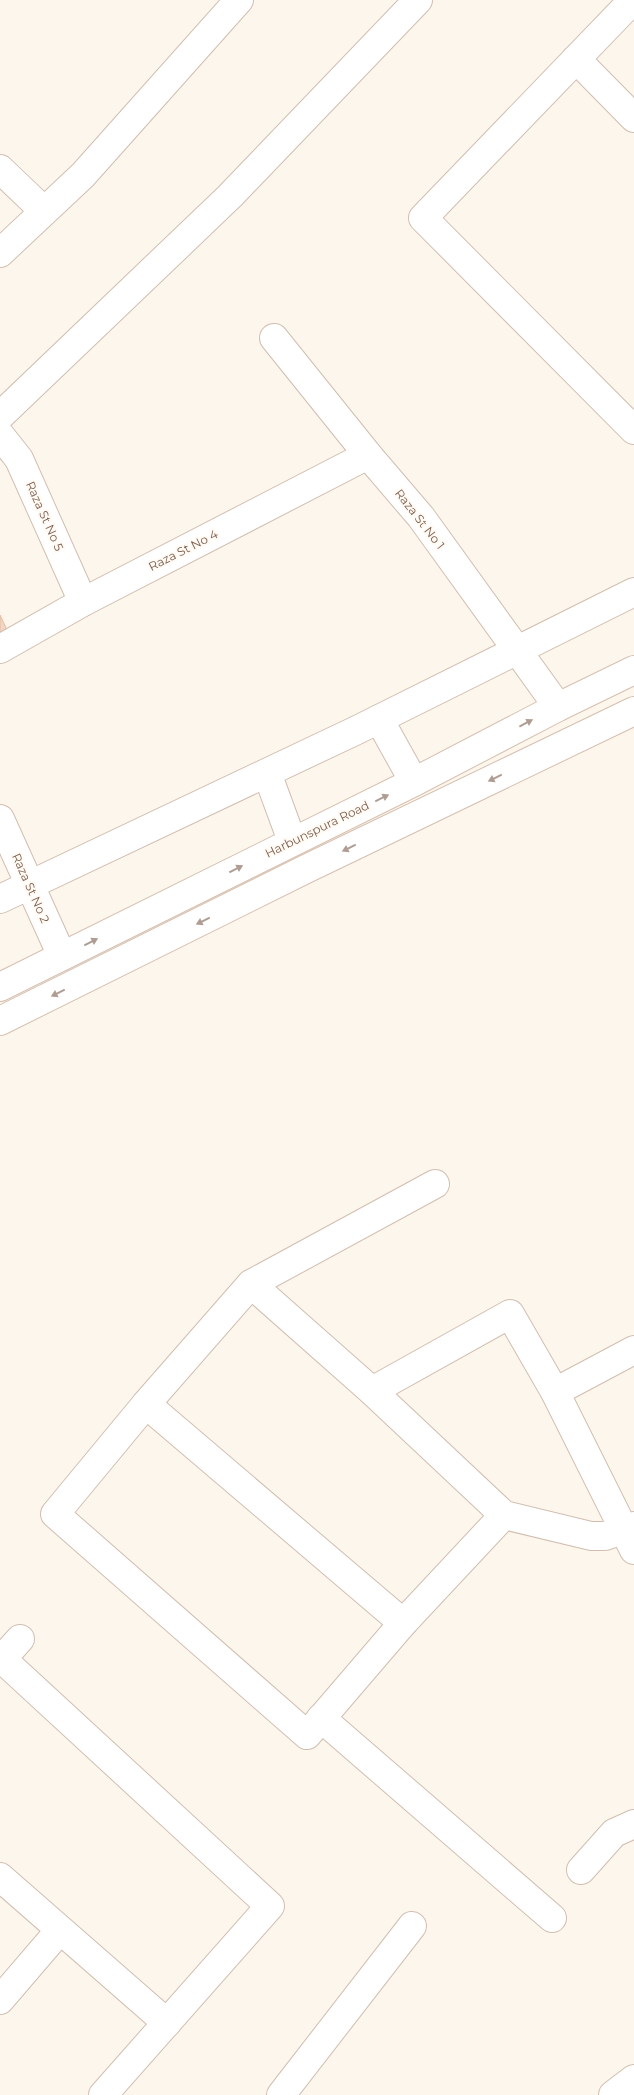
<svg xmlns="http://www.w3.org/2000/svg" width="634" height="2095" viewBox="0 0 634 2095" font-family="Montserrat,sans-serif">
<style>
.building{fill:#f3d5c3;stroke:#e6bba3}
.lines{fill:none;stroke-linecap:round;stroke-linejoin:round}
.street-casing{stroke:#d1beb0;stroke-width:30}
.secondary-casing{stroke:#d6c0b0;stroke-width:30}
.street{stroke:#fff;stroke-width:28}
.secondary{stroke:#fff;stroke-width:28}
.oneway{fill:#af9d94}
.labels{text-anchor:middle;dominant-baseline:central;stroke-width:4;stroke-linejoin:round;paint-order:stroke}
.street-label{font-size:12px;fill:#7a5c4d;stroke:#fffaf3}
</style>
<rect width="100%" height="100%" fill="#fdf6ec"/>
<polygon class="building" points="0,615 7,630 0,634"/>
<g class="lines">
<g class="street-casing">
<g id="street">
<polyline points="633,0 423,218 634,430"/>
<polyline points="576,59 634,118"/>
<polyline points="0,169 44,211"/>
<polyline points="0,253 83,175 239,0"/>
<polyline points="274,338 368,455 421,517 558,707"/>
<polyline points="0,416 230,196 418,0"/>
<polyline points="0,435 19,459 83,602"/>
<polyline points="0,649 83,602 368,455"/>
<polyline points="379,719 414,782"/>
<polyline points="267,773 292,841"/>
<polyline points="0,819 62,956"/>
<polyline points="0,899 357,730 634,592"/>
<polyline points="251,1284 435,1184"/>
<polyline points="372,1391 510,1314 555,1392 634,1550"/>
<polyline points="555,1392 634,1350"/>
<polyline points="146,1404 403,1623"/>
<polyline points="504,1515 403,1623 307,1735 55,1514 146,1404 251,1284 372,1391 504,1515 591,1536 605,1536 634,1526"/>
<polyline points="2,1659 20,1639"/>
<polyline points="0,1661 2,1659 270,1906 103,2095"/>
<polyline points="321,1718 552,1918"/>
<polyline points="581,1870 614,1833 634,1824"/>
<polyline points="0,1877 167,2023"/>
<polyline points="0,2000 60,1930"/>
<polyline points="281,2095 412,1926"/>
<polyline points="613,2095 634,2079"/>
</g>
</g>
<g class="secondary-casing">
<g id="secondary">
<polyline points="0,987 414,782 558,707 634,670"/>
<polyline points="0,1021 306,869 634,711"/>
</g>
</g>
<use href="#street" class="street"/>
<use href="#secondary" class="secondary"/>
</g>
<defs><path id="oneway-solid" d="M-6-.8H1V-3.2L6.5 0L1 3.2V.8H-6Z" transform="scale(1.25)"/></defs>
<g class="oneway">
<use href="#oneway-solid" transform="translate(526 723) rotate(-28)"/>
<use href="#oneway-solid" transform="translate(495 778) rotate(154)"/>
<use href="#oneway-solid" transform="translate(382 798) rotate(-26)"/>
<use href="#oneway-solid" transform="translate(349 848) rotate(154)"/>
<use href="#oneway-solid" transform="translate(236 869) rotate(-27)"/>
<use href="#oneway-solid" transform="translate(203 921) rotate(154)"/>
<use href="#oneway-solid" transform="translate(91 942) rotate(-27)"/>
<use href="#oneway-solid" transform="translate(58 993) rotate(154)"/>
</g>
<g class="labels">
<g class="street-label">
<text transform="translate(45 516) rotate(66)">Raza St No 5</text>
<text transform="translate(420 519) rotate(52)">Raza St No 1</text>
<text transform="translate(183 550) rotate(-27)">Raza St No 4</text>
<text transform="translate(317 829) rotate(-26)">Harbunspura Road</text>
<text transform="translate(31 888) rotate(66)">Raza St No 2</text>
</g>
</g>
</svg>
